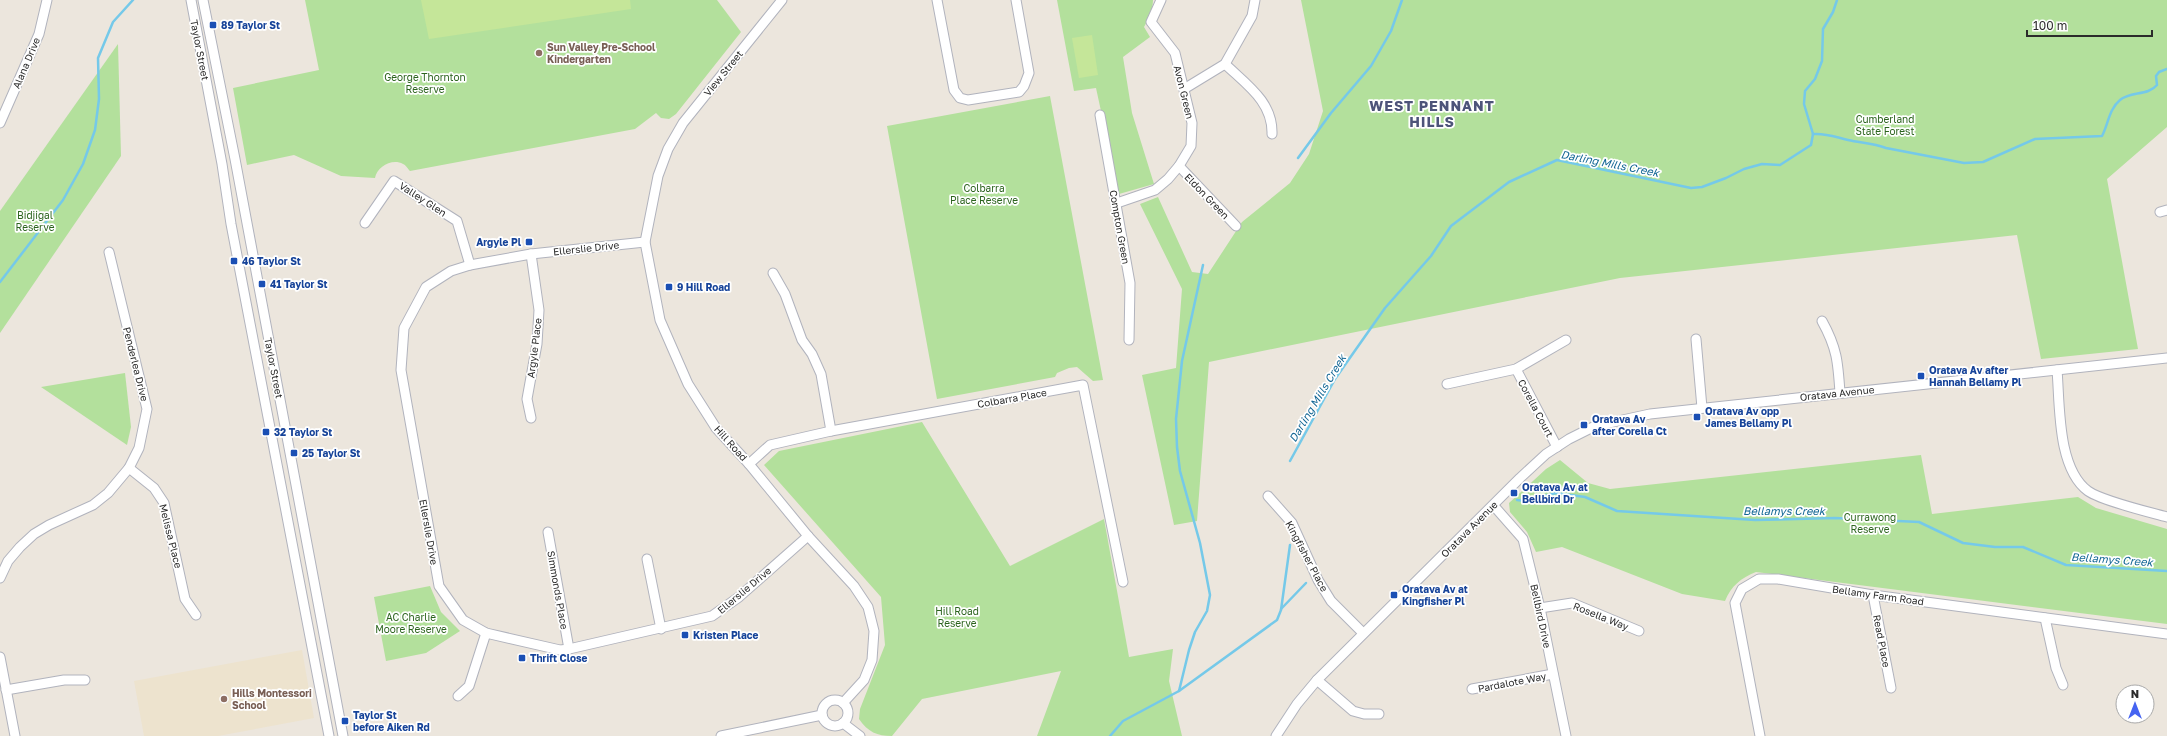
<svg xmlns="http://www.w3.org/2000/svg" width="2167" height="736" viewBox="0 0 2167 736" font-family="'Golos Text',sans-serif">
<style>
.education{fill:#ede3ce}
.green{fill:#b3e09c}
.pitch{fill:#c5e699}
.lines{fill:none;stroke-linecap:round;stroke-linejoin:round}
.stream{stroke:#75c9e9;stroke-width:2.5}
.minor-casing{stroke:#b1b3bd;stroke-width:11}
.minor{stroke:#fff;stroke-width:9}
.transit-dot{fill:#1a4fb4;stroke:#fff;stroke-width:1.5}
.education-dot{fill:#8d6e63;stroke:#fff;stroke-width:1.5}
.labels{text-anchor:middle;dominant-baseline:central;stroke-width:3.5;stroke-linejoin:round;paint-order:stroke}
.transit-label{font-size:10px;font-weight:bold;fill:#164399;stroke:#fff;text-anchor:start}
.education-label{font-size:10px;font-weight:bold;fill:#785e54;stroke:#fff;text-anchor:start}
.street-label{font-size:10px;fill:#2b2b2b;stroke:#fff}
.park-label{font-size:10px;fill:#2c641e;stroke:#fff}
.water-label{font-size:11px;font-style:italic;fill:#146795;stroke:#fff}
.district-label{font-size:14px;font-weight:bold;letter-spacing:1px;fill:#4d5479;stroke:#fff}
</style>
<rect width="100%" height="100%" fill="#ece6dd"/>
<polygon class="education" points="302,650 314,718 218,736 144,736 134,681"/>
<g class="green">
<path d="M305 0H717L741 32 676 114 669 119 661 118 656 113 635 129 410 171C408 169 406 165 403 164 392 158 377 167 375 178L341 176 294 155 247 165 233 88 319 70Z"/>
<polygon points="1057,0 1153,0 1152,12 1144,27 1150,37 1123,57 1132,113 1154,184 1119,194 1096,88 1074,91"/>
<polygon points="1301,0 2167,0 2167,127 2107,179 2138,349 2041,359 2017,235 1620,278 1209,362 1197,521 1174,525 1142,375 1176,368 1182,289 1140,204 1158,197 1192,272 1208,274 1242,222 1290,183 1309,154 1323,111"/>
<polygon points="118,44 121,156 0,333 0,211"/>
<polygon points="1050,96 1103,380 1093,381 1077,367 1069,368 1057,373 1055,377 937,399 887,126"/>
<polygon points="125,373 131,427 127,445 41,387"/>
<path d="M922 422 1010 566 1104 519 1129 657 1173 649 1169 681 1182 736H1037L1061 671 922 699 892 736C877 736 868 732 859 719L860 709 885 645 881 597 764 465 779 451Z"/>
<path d="M1921 455 1932 514 2078 497 2096 508 2167 529V624L1756 572C1741 578 1731 586 1725 601L1682 594 1562 547 1536 552 1527 532 1510 512 1509 503 1546 469 1560 460 1588 483 1610 489Z"/>
<polygon points="430,586 441,612 460,631 426,653 386,661 374,597"/>
</g>
<g class="pitch">
<polygon points="421,0 630,0 631,9 429,39"/>
<polygon points="1092,35 1098,75 1079,78 1072,38"/>
</g>
<g class="lines">
<g class="stream">
<path d="M1813 134C1827 133 1835 137 1848 140 1861 143 1873 143 1886 148L1964 163 1983 162 2035 139 2102 136C2108 125 2109 109 2120 100 2130 91 2148 96 2157 85L2156 76 2159 72 2167 69"/>
<polyline points="1813,134 1804,104 1805,91 1815,79 1822,61 1823,29 1833,12 1837,0"/>
<polyline points="1298,158 1331,113 1371,66 1391,31 1402,0"/>
<polyline points="0,282 63,200 83,164 95,130 99,99 98,58 113,22 133,0"/>
<polyline points="1290,461 1335,379 1385,308 1431,256 1451,226 1509,182 1557,160 1691,188 1702,187 1726,178 1744,169 1762,164 1780,165 1811,145 1813,134"/>
<polyline points="1517,500 1525,501 1556,493 1585,497 1617,511 1755,520 1835,518 1919,522 1963,543 1995,547 2023,547 2066,565 2167,571"/>
<polyline points="1281,609 1306,583"/>
<polyline points="1179,691 1189,650 1195,632 1207,611 1210,595 1200,543 1180,471 1177,447 1176,419 1182,361 1203,265"/>
<polyline points="1110,736 1123,721 1179,691 1277,620 1281,610 1290,545"/>
</g>
<g class="minor-casing">
<g id="minor">
<polyline points="191,0 222,164 231,224 329,736"/>
<polyline points="203,0 235,159 343,736"/>
<polyline points="782,0 683,123 668,149 658,176 645,242 660,320 688,384 716,428 749,464 808,536 854,586 868,607 874,631 872,660 864,680 843,703"/>
<polyline points="937,0 954,90 960,98 968,100 1019,92 1024,86 1029,73 1016,0"/>
<path d="M1225 64C1247 85 1273 102 1272 134"/>
<polyline points="1184,89 1225,64 1252,16 1255,0"/>
<polyline points="1100,115 1130,283 1129,340"/>
<polyline points="0,123 39,34 47,0"/>
<polyline points="1179,166 1236,226"/>
<polyline points="1117,203 1155,190 1168,179 1179,166 1191,146 1192,123 1175,53 1151,22 1161,0"/>
<polyline points="2160,212 2167,210"/>
<polyline points="365,223 394,181 457,221 470,265"/>
<polyline points="645,242 531,254 470,265 451,271 426,287 404,328 401,370 439,586 463,620 486,633 560,650 569,649 712,616 739,597 808,536"/>
<polyline points="531,254 539,310 537,344 527,399 531,418"/>
<polyline points="773,273 785,294 802,340 812,354 821,374 831,431"/>
<path d="M1822 321C1837 348 1838 362 1840 393"/>
<polyline points="1696,339 1702,408"/>
<polyline points="1516,369 1557,447"/>
<path d="M2057 370C2060 405 2057 468 2088 491 2102 501 2149 512 2167 517"/>
<polyline points="1447,384 1516,369 1566,340"/>
<polyline points="749,464 770,445 831,431 1083,385 1123,582"/>
<polyline points="129,468 154,488 164,503 185,599 196,615"/>
<polyline points="1268,496 1292,523 1318,580 1331,601 1363,633"/>
<polyline points="1494,506 1523,539 1540,608 1566,736"/>
<polyline points="548,532 569,649"/>
<polyline points="647,559 661,629"/>
<polyline points="0,578 8,561 20,547 34,534 49,525 93,505 108,493 129,468 139,448 147,409 109,252"/>
<polyline points="1873,595 1891,688"/>
<polyline points="1540,608 1572,603 1639,631"/>
<polyline points="2045,618 2056,668 2063,685"/>
<polyline points="0,657 15,736"/>
<polyline points="1317,680 1353,711 1364,714 1379,714"/>
<polyline points="1472,689 1553,674"/>
<polyline points="6,690 64,680 85,680"/>
<polyline points="458,696 469,686 486,633"/>
<circle cx="835" cy="713" r="13"/>
<polyline points="843,723 860,736"/>
<polyline points="721,736 822,715"/>
<polyline points="1276,736 1297,704 1317,680 1520,478 1546,454 1569,439 1595,426 1650,414 2167,358"/>
<polyline points="1760,736 1735,603 1742,589 1759,579 1778,579 1873,595 2167,634"/>
</g>
</g>
<use href="#minor" class="minor"/>
</g>
<g class="transit-dot">
<rect x="209" y="21" width="8" height="8" rx="2"/>
<rect x="525" y="238" width="8" height="8" rx="2"/>
<rect x="230" y="257" width="8" height="8" rx="2"/>
<rect x="258" y="280" width="8" height="8" rx="2"/>
<rect x="665" y="283" width="8" height="8" rx="2"/>
<rect x="1917" y="372" width="8" height="8" rx="2"/>
<rect x="1693" y="413" width="8" height="8" rx="2"/>
<rect x="1580" y="421" width="8" height="8" rx="2"/>
<rect x="262" y="428" width="8" height="8" rx="2"/>
<rect x="290" y="449" width="8" height="8" rx="2"/>
<rect x="1510" y="489" width="8" height="8" rx="2"/>
<rect x="1390" y="591" width="8" height="8" rx="2"/>
<rect x="681" y="631" width="8" height="8" rx="2"/>
<rect x="518" y="654" width="8" height="8" rx="2"/>
<rect x="341" y="717" width="8" height="8" rx="2"/>
</g>
<g class="education-dot">
<circle cx="539" cy="53" r="4"/>
<circle cx="224" cy="699" r="4"/>
</g>
<g class="labels">
<g class="transit-label">
<text x="221" y="25">89 Taylor St</text>
<text x="521" y="242" text-anchor="end">Argyle Pl</text>
<text x="242" y="261">46 Taylor St</text>
<text x="270" y="284">41 Taylor St</text>
<text x="677" y="287">9 Hill Road</text>
<text x="1929" y="370">Oratava Av after<tspan x="1929" dy="12">Hannah Bellamy Pl</tspan></text>
<text x="1705" y="411">Oratava Av opp<tspan x="1705" dy="12">James Bellamy Pl</tspan></text>
<text x="1592" y="419">Oratava Av<tspan x="1592" dy="12">after Corella Ct</tspan></text>
<text x="274" y="432">32 Taylor St</text>
<text x="302" y="453">25 Taylor St</text>
<text x="1522" y="487">Oratava Av at<tspan x="1522" dy="12">Bellbird Dr</tspan></text>
<text x="1402" y="589">Oratava Av at<tspan x="1402" dy="12">Kingfisher Pl</tspan></text>
<text x="693" y="635">Kristen Place</text>
<text x="530" y="658">Thrift Close</text>
<text x="353" y="715">Taylor St<tspan x="353" dy="12">before Aiken Rd</tspan></text>
</g>
<g class="education-label">
<text x="547" y="47">Sun Valley Pre-School<tspan x="547" dy="12">Kindergarten</tspan></text>
<text x="232" y="693">Hills Montessori<tspan x="232" dy="12">School</tspan></text>
</g>
<g class="street-label">
<text transform="translate(200 50) rotate(79)">Taylor Street</text>
<text transform="translate(26 63) rotate(-67)">Alana Drive</text>
<text transform="translate(723 73) rotate(-51)">View Street</text>
<text transform="translate(1184 92) rotate(76)">Avon Green</text>
<text transform="translate(1207 196) rotate(46)">Eldon Green</text>
<text transform="translate(423 199) rotate(33)">Valley Glen</text>
<text transform="translate(1120 227) rotate(80)">Compton Green</text>
<text transform="translate(586 248) rotate(-6)">Ellerslie Drive</text>
<text transform="translate(534 348) rotate(-83)">Argyle Place</text>
<text transform="translate(136 364) rotate(76)">Penderlea Drive</text>
<text transform="translate(274 368) rotate(79)">Taylor Street</text>
<text transform="translate(1837 393) rotate(-6)">Oratava Avenue</text>
<text transform="translate(1012 398) rotate(-10)">Colbarra Place</text>
<text transform="translate(1536 408) rotate(62)">Corella Court</text>
<text transform="translate(731 443) rotate(48)">Hill Road</text>
<text transform="translate(1469 529) rotate(-45)">Oratava Avenue</text>
<text transform="translate(429 532) rotate(80)">Ellerslie Drive</text>
<text transform="translate(171 536) rotate(76)">Melissa Place</text>
<text transform="translate(1307 556) rotate(62)">Kingfisher Place</text>
<text transform="translate(558 590) rotate(80)">Simmonds Place</text>
<text transform="translate(744 590) rotate(-40)">Ellerslie Drive</text>
<text transform="translate(1878 595) rotate(8)">Bellamy Farm Road</text>
<text transform="translate(1541 616) rotate(78)">Bellbird Drive</text>
<text transform="translate(1601 616) rotate(22)">Rosella Way</text>
<text transform="translate(1882 641) rotate(79)">Read Place</text>
<text transform="translate(1512 682) rotate(-11)">Pardalote Way</text>
</g>
<g class="park-label">
<text x="425" y="77">George Thornton<tspan x="425" dy="12">Reserve</tspan></text>
<text x="1885" y="119">Cumberland<tspan x="1885" dy="12">State Forest</tspan></text>
<text x="984" y="188">Colbarra<tspan x="984" dy="12">Place Reserve</tspan></text>
<text x="35" y="215">Bidjigal<tspan x="35" dy="12">Reserve</tspan></text>
<text x="1870" y="517">Currawong<tspan x="1870" dy="12">Reserve</tspan></text>
<text x="957" y="611">Hill Road<tspan x="957" dy="12">Reserve</tspan></text>
<text x="411" y="617">AC Charlie<tspan x="411" dy="12">Moore Reserve</tspan></text>
</g>
<g class="water-label">
<text transform="translate(1610 163) rotate(11)">Darling Mills Creek</text>
<text transform="translate(1317 398) rotate(-59)">Darling Mills Creek</text>
<text x="1784" y="510">Bellamys Creek</text>
<text transform="translate(2112 559) rotate(4)">Bellamys Creek</text>
</g>
<g class="district-label">
<text x="1432" y="105">WEST PENNANT<tspan x="1432" dy="16">HILLS</tspan></text>
</g>
</g>
<g transform="translate(2135 704)"><circle r="19" fill="#ffffff" stroke="#aaaaaa"/>
<path d="M0-3L7 15L0 10L-7 15Z" fill="#4563f1"/>
<text y="-6" font-size="11" font-weight="bold" text-anchor="middle" fill="#2b2b2b">N</text>
</g>
<path d="M2027 30v6h125v-6" fill="none" stroke="#2b2b2b" stroke-width="2"/>
<text x="2033" y="30" font-size="12" fill="#2b2b2b" stroke="#ffffff" stroke-width="3" paint-order="stroke">100 m</text>
</svg>
